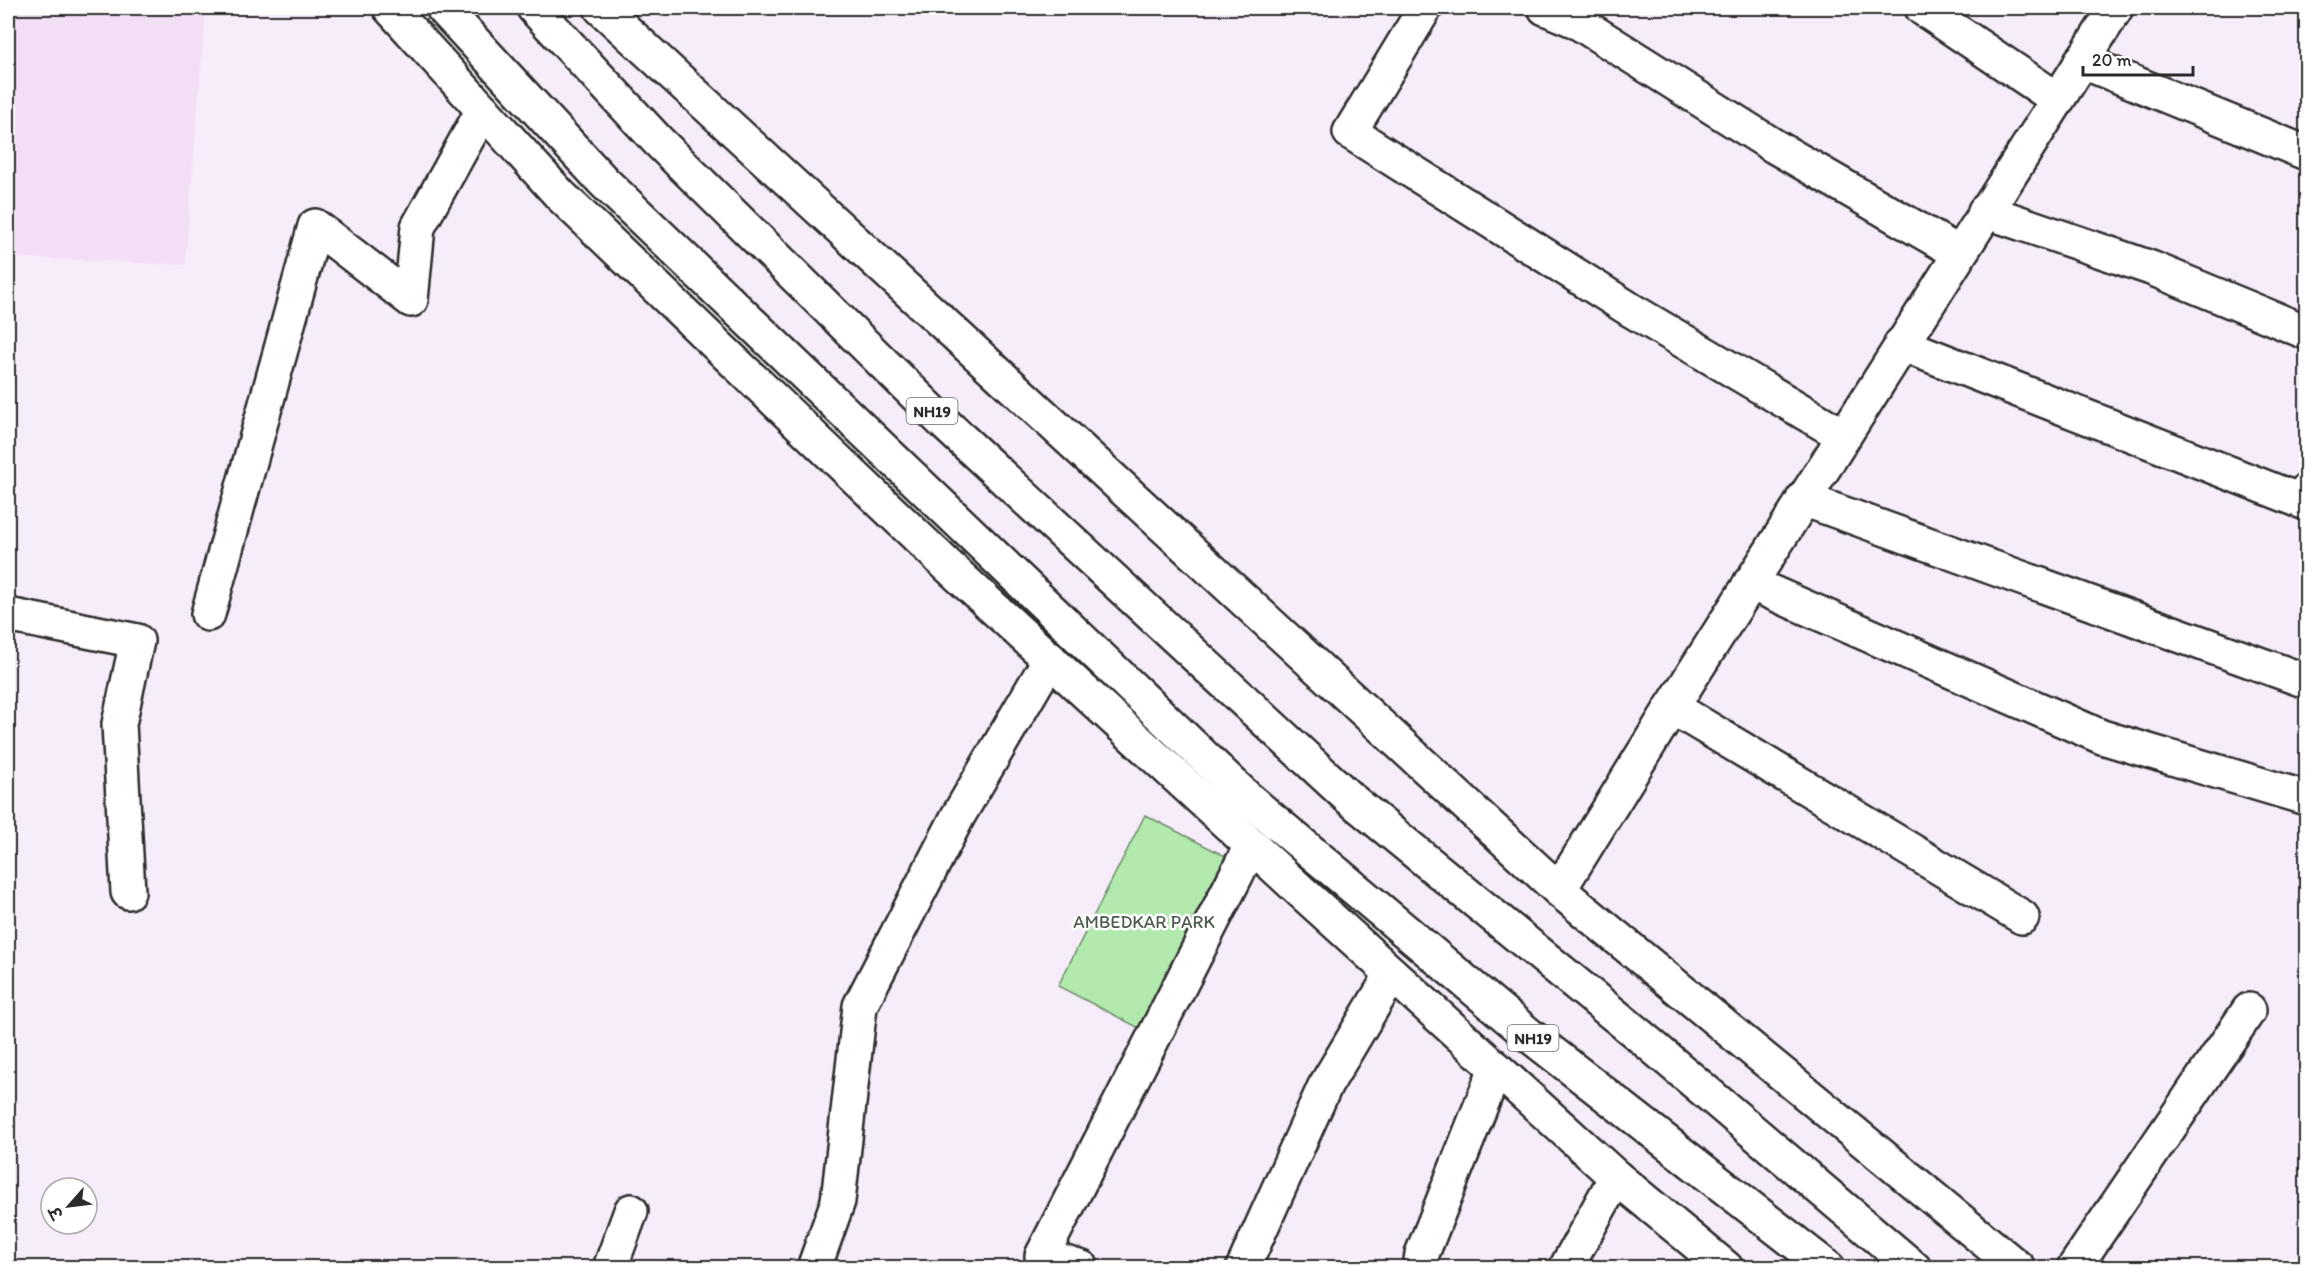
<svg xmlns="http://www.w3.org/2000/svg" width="2314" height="1275" viewBox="0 0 2314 1275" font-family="Itim,'Playpen Sans Deva',sans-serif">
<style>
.built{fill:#f2dff5}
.green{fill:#b2eaad;stroke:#6e8a6c;stroke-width:1.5}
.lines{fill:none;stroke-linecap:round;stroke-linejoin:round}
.minor-casing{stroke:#2b2b2b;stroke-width:38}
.secondary-casing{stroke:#2b2b2b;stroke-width:38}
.trunk-casing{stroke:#2b2b2b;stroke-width:38}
.minor{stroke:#fff;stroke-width:33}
.secondary{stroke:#fff;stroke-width:33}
.trunk{stroke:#fff;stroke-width:33}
.labels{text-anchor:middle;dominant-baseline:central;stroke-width:5;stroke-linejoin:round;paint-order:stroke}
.shield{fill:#fff;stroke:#6b6b6b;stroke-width:1.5}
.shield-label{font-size:16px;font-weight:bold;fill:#2b2b2b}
.park-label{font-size:18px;fill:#4d5b4c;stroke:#fff}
</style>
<rect width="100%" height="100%" fill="#f7ecf9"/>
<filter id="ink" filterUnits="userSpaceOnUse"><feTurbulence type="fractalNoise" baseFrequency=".0167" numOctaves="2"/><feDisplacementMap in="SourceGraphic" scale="12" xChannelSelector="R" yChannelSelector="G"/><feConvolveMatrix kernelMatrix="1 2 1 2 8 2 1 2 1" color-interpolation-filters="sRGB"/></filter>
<g filter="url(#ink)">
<polygon class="built" points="8,8 206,8 185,265 8,257"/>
<polygon class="green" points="1145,815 1229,858 1143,1030 1058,986"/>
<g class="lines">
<g class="minor-casing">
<g id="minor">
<polyline points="1425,8 1350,132 1631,310 1844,436"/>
<polyline points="1545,8 1576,21 1774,146 1959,253"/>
<polyline points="1922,8 2057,99"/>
<polyline points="2081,61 2306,153"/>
<polyline points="1985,211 2151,268 2306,332"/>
<polyline points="1901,344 2303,502 2306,491"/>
<polyline points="1803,499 2306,681"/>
<polyline points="1750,583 2102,737 2306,798"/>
<polyline points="208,614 315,226 411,300 418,227 483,110"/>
<polyline points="8,615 137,641 119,724 128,892"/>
<polyline points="1672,707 2022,917"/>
<polyline points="1559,890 1672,707 2116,8"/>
<polyline points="610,1268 631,1211"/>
<polyline points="814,1268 838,1201 860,1006 958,816 1050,659"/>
<polyline points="1082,1268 1042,1256 1251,846"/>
<polyline points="1243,1268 1324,1088 1392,974"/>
<polyline points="1420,1268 1422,1254 1496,1068"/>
<polyline points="1566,1268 1616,1177"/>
<polyline points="2074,1268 2249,1010"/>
</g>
</g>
<g class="secondary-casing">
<g id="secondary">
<polyline points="390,8 561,196 946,564 1304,894 1616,1177 1726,1268"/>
<polyline points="601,8 1559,890 2018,1268"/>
</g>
</g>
<g class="trunk-casing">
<g id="trunk">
<polyline points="443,8 604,182 1247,798 1529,1035 1828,1268"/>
<polyline points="534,8 658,141 943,422 1348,797 1639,1035 1914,1268"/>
</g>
</g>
<use href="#minor" class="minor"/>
<use href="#secondary" class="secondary"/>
<use href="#trunk" class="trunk"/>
</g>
</g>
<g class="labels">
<g class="shield">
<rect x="906.5" y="398" width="51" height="26" rx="4.5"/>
<rect x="1507.5" y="1025" width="51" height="26" rx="4.5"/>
</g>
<g class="shield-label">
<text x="932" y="411">NH19</text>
<text x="1533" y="1038">NH19</text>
</g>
<g class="park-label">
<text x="1144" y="922">AMBEDKAR PARK</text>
</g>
</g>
<rect width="2314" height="1275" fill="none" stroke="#fff" stroke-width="30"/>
<rect x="15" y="15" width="2284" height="1245" fill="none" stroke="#2b2b2b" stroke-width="2" filter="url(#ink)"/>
<g transform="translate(69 1206) rotate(242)"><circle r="28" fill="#ffffff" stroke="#aaaaaa" stroke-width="1.5"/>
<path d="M0-4.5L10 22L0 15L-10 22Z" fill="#2b2b2b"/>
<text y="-9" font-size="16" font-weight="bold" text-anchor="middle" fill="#2b2b2b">उ</text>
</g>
<path d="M2083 66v9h110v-9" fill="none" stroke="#2b2b2b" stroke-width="3"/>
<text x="2092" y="66" font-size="18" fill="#2b2b2b" stroke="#ffffff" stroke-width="4.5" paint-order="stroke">20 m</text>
</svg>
